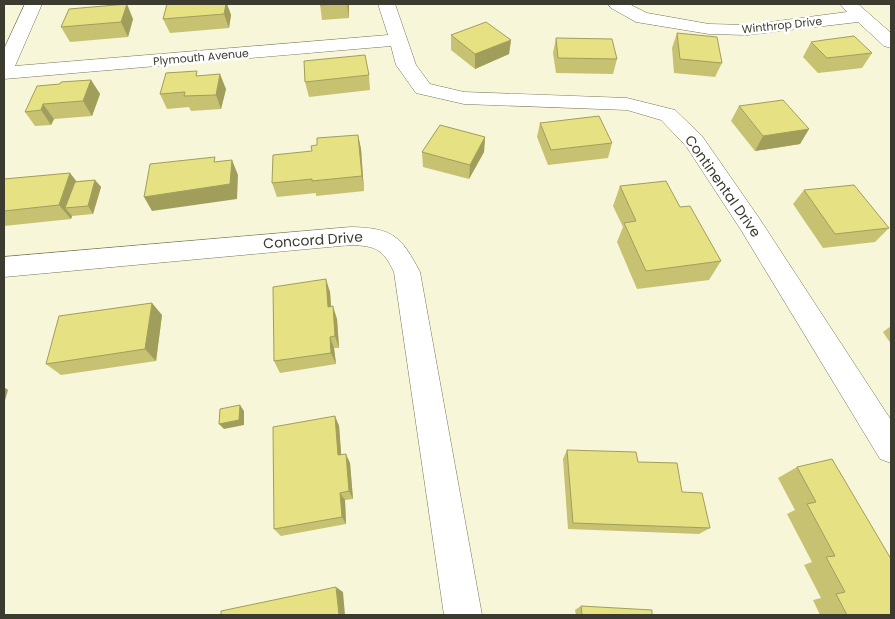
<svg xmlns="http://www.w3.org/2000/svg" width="895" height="619" viewBox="0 0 895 619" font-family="Poppins,sans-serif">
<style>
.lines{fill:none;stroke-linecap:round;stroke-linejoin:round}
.street-casing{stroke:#76755a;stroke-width:1}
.street{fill:#fff;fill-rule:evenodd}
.wall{fill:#c6c271}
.shaded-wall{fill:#a19e5c}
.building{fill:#e6e183;stroke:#a19e5c}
.labels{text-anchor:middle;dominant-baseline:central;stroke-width:5;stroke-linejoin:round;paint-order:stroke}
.far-street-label{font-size:11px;fill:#3b3b2f;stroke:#fff}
.street-label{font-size:14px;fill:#3b3b2f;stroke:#fff}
</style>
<rect width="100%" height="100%" fill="#f7f6d8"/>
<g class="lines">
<g class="street-casing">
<g id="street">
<polygon points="25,4 42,4 15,66 388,35 378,4 395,4 416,65 430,84 464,92 627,98 675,110 702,136 759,218 891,420 891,463 880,459 741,230 686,146 661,120 627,110 464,104 416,93 396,65 391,46 4,79 4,49"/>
<polygon points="608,4 629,4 647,13 709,24 747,25 847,12 840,4 858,4 891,33 891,48 884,46 858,22 747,35 709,34 636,22 611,8"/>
<path d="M351 227C393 228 401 236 420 272L482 615H444L394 272C383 249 376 246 351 245L4 277V257Z"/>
</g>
</g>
<use href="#street" class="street"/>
</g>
<g class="wall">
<polygon points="167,4 227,4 231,15 229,28 170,33 163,19"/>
<polygon points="320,4 349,4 349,18 322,20"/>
<polygon points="133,19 128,37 70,42 61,27"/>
<polygon points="677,33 722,63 715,77 674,73 672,48"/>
<polygon points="451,35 511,40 509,54 475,69 451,50"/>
<polygon points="556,38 617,59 613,74 556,73 553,53"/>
<polygon points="811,42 872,53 862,68 818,73 803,57"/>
<polygon points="369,75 370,90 309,97 305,82"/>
<polygon points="198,76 226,89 221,109 191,111 189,107 167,109 160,94"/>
<polygon points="91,80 100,94 92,116 54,119 51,125 35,126 25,112 60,84"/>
<polygon points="739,106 809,129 800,144 755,151 731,121"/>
<polygon points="540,123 612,143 608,158 548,165 537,137"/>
<polygon points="358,135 361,149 364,191 316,196 316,193 277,197 272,183 312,151 317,145"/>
<polygon points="485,137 484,152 469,179 423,167 422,152"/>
<polygon points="4,179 77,181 95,180 101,187 93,214 72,216 71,219 4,226"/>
<polygon points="620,186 680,207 721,261 709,280 637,289 617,242 623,227 613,206"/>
<polygon points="804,190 889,228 875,242 823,248 793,204"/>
<polygon points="330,292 331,307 337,319 339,348 334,348 336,364 280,373 274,361"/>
<polygon points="162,315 156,361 61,375 46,364"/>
<polygon points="891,326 891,344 883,332"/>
<polygon points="335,416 339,426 341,454 350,463 353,499 345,500 346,524 281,536 274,529"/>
<polygon points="567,450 638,462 682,492 710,528 699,534 568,529 563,459"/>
<polygon points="797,467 891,615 820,615 813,600 821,598 804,565 812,562 787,514 795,510 778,478"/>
<polygon points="581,606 652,615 576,615 575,610"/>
</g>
<g class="shaded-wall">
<polygon points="127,4 133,19 128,37 121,22"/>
<polygon points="226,4 227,4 231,15 229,28 224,14"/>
<polygon points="347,4 349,4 349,18"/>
<polygon points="511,40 509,54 475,69 475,54"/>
<polygon points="220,74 226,89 221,109 216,95"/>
<polygon points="91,80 100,94 92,116 83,101"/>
<polygon points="43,104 54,119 51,125 41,110"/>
<polygon points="809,129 800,144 755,151 763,136"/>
<polygon points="358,135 361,149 364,191 362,176"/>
<polygon points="485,137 484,152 469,179 470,165"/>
<polygon points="232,160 238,175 237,199 152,211 144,197"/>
<polygon points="70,173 81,187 65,208 72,216 71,219 59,205"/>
<polygon points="95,180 101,187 93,214 88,206"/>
<polygon points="326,279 330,292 332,320 328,307"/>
<polygon points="152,303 162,315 156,361 145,349"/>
<polygon points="333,306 337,319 339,348 335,336"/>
<polygon points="330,337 334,348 336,364 331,353"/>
<polygon points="4,387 8,390 4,404"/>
<polygon points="240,405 244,411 244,425 224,429 219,424"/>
<polygon points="335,416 339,426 342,464 338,455"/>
<polygon points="346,454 350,463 353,499 349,491"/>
<polygon points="340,493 345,500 346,524 342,517"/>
<polygon points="336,587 343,592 345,615 339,615"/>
</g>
<g class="building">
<polygon points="127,4 121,22 61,27 69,9"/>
<polygon points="167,4 226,4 224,14 163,19"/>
<polygon points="320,4 339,4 320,5"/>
<polygon points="486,22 511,40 475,54 451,35"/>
<polygon points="677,33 717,37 722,63 680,59"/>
<polygon points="854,36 872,53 827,58 811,42 824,40"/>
<polygon points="556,38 612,39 617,59 558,58"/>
<polygon points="365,55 369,75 305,82 304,61"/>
<polygon points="197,71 196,76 220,74 216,95 184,96 185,92 160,94 166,73"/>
<polygon points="91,80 83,101 43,104 41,110 25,112 37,86 60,84 61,82"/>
<polygon points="783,100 809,129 763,136 739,106"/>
<polygon points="599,116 612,143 551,150 540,123"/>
<polygon points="440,125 485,137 470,165 422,152"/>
<polygon points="358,135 362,176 312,181 312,179 272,183 273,155 312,151 311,146 317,145 317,138"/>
<polygon points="215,157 214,162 232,160 230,184 144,197 150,164"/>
<polygon points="70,173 59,205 4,211 4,179"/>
<polygon points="95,180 88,206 65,208 75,182"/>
<polygon points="666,181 680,207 690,206 721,261 646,271 624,223 636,221 620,186"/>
<polygon points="854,185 889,228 835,234 804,190"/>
<polygon points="326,279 328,307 333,306 335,336 330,337 331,353 274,361 273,287"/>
<polygon points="152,303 145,349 46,364 59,316"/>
<polygon points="240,405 239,420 219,424 220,409"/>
<polygon points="335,416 338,455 346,454 349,491 340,493 342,517 274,529 273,427"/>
<polygon points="567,450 636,452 638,462 677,463 682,492 702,493 710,528 573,523"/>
<polygon points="832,459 891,559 891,615 847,615 836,594 845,592 826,557 835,556 807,504 816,502 797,467"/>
<polygon points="336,587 339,615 221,615 221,611"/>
<polygon points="581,606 652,610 652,615 582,615"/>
</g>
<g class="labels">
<g class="far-street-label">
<text transform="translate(782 25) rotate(-6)">Winthrop Drive</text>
<text transform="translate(201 57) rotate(-5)">Plymouth Avenue</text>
</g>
<g class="street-label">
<text transform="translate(723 186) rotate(55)">Continental Drive</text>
<text transform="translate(313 240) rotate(-4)">Concord Drive</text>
</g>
</g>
<rect width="895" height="619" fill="none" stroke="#3b3b2f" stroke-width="10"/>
</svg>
